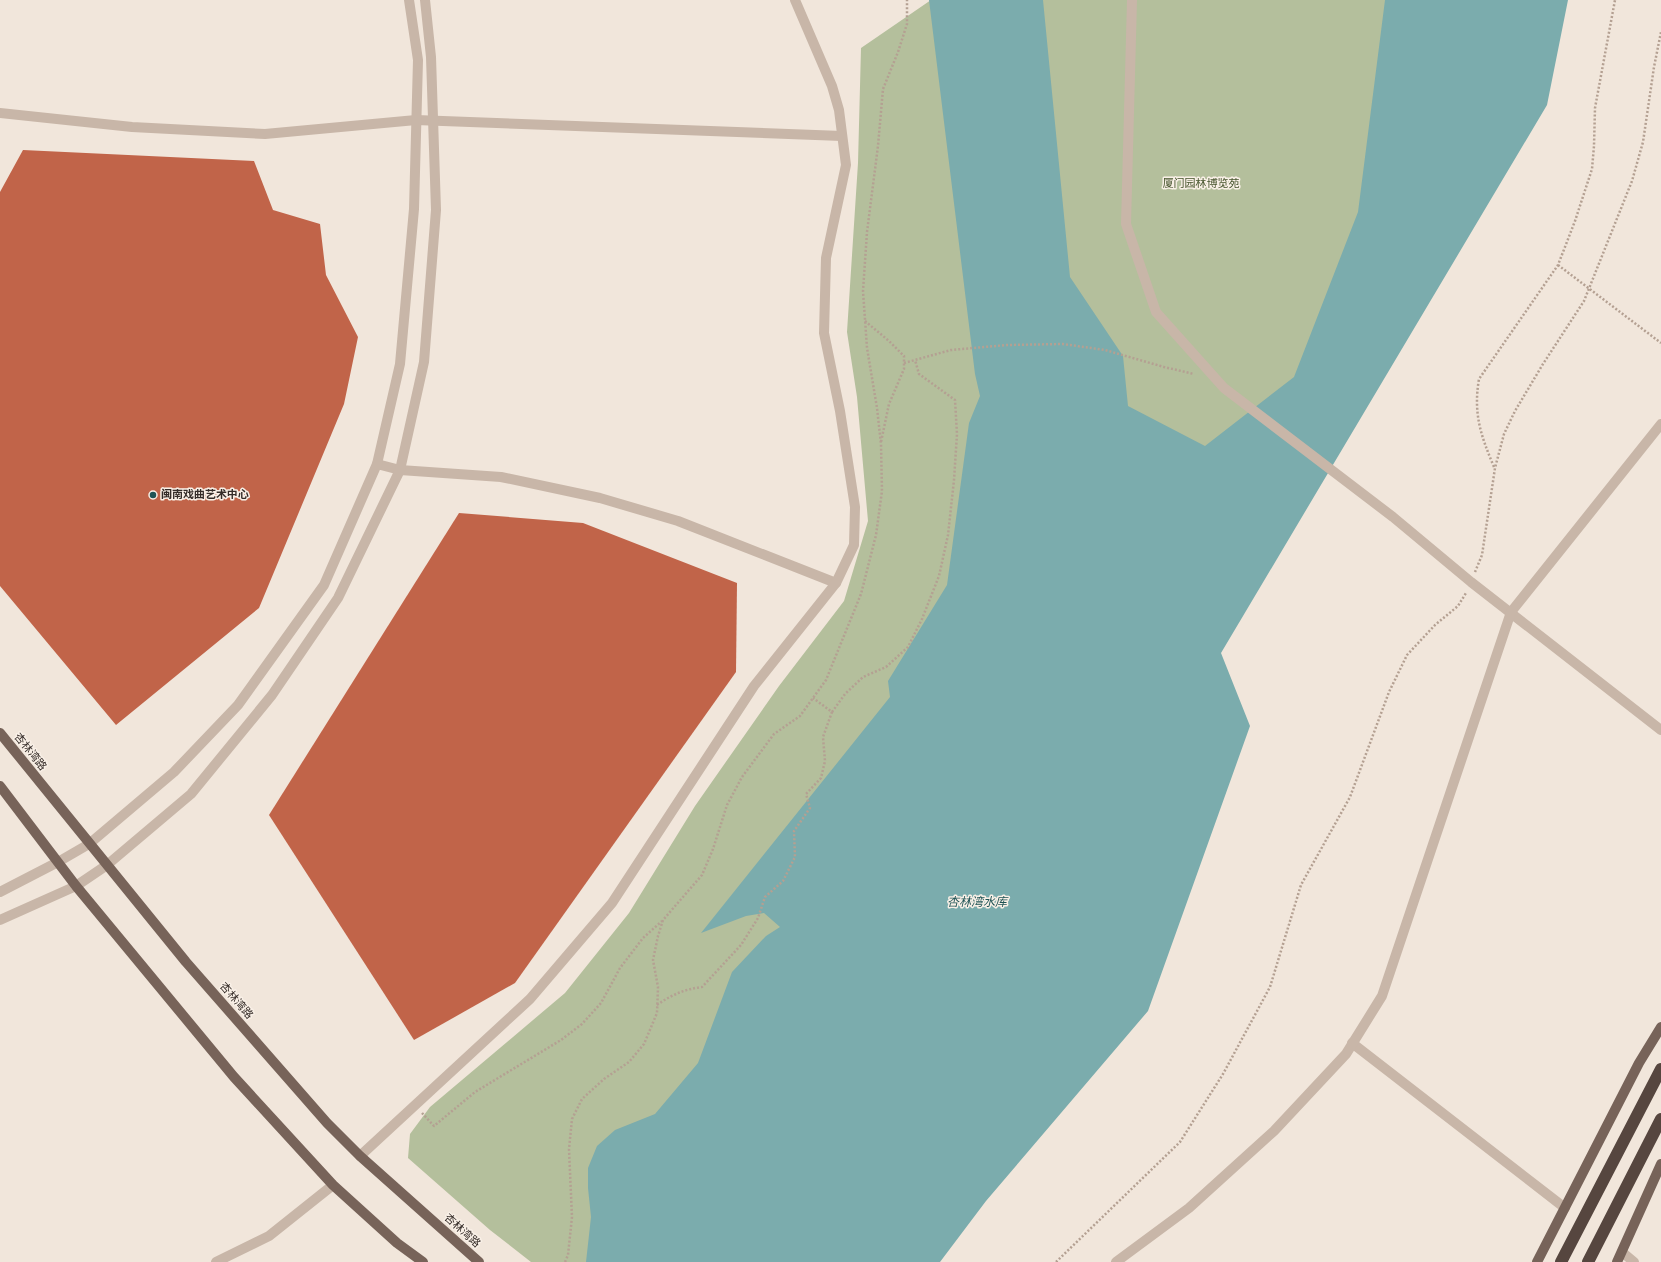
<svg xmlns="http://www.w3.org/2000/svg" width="1661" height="1262" viewBox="0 0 1661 1262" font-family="Overpass,'Noto Sans SC',sans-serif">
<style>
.green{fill:#b4bf9c}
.water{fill:#7bacad}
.building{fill:#c16449}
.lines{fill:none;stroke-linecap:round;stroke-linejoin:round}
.path{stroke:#b4a092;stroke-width:2.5;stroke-dasharray:2 2;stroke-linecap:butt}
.minor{stroke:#c8b6a8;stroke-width:10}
.major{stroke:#776359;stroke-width:10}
.highway{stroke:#56463f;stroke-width:12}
.poi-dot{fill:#1f5355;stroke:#f9f0e7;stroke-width:1.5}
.labels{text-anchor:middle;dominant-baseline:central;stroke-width:3;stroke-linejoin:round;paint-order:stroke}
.park-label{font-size:11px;fill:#45532c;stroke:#f9f0e7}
.poi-label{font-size:11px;font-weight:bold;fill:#352c28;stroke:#f9f0e7;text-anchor:start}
.street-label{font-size:11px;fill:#352c28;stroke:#f9f0e7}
.water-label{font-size:12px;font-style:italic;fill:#1f5355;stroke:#f9f0e7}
</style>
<rect width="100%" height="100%" fill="#f1e6db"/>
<g class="green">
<polygon points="931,0 1031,413 926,739 607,1262 531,1262 490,1230 408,1158 410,1134 430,1107 565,993 629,913 695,806 779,686 844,601 868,521 857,397 847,332 858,163 861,48"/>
<polygon points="992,0 1427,0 1354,347 1259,501 1049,421"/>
</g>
<polygon class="water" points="929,0 1043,0 1070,277 1123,356 1128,406 1205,446 1294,377 1358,212 1385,0 1568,0 1547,105 1221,653 1250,726 1148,1011 986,1201 940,1262 586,1262 591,1217 588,1188 588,1168 597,1146 615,1130 655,1114 698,1063 732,972 766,936 780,927 764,913 746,916 701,933 890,697 888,681 947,585 969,423 980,396 975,374"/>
<g class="building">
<polygon points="23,150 254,161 273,210 320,224 326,275 358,337 344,404 259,608 116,725 0,586 0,192"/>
<polygon points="459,513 583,523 737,583 736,672 515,983 414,1040 269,815"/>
</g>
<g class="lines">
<g class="path">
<polyline points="1558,265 1661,343"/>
<polyline points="865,321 889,341 904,356 904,369 889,404 881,442"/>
<polyline points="904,363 951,350 1007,345 1063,344 1105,350 1164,367 1194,374"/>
<path d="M1494 467C1481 436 1473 414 1479 379L1558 265 1575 221 1592 169 1594 146 1595 108 1615 0"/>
<polyline points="1475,572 1482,555 1495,468 1504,434 1515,411 1543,364 1584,301 1632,181 1643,142 1654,67 1661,32"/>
<polyline points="832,712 845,694 863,677 886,667 908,647 922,619 939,576 948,535 954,480 957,434 955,400 919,374 915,360"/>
<path d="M657 1005C671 995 685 989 702 987L741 945 758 918 765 897 783 881 795 857 794 831 810 808 806 794 821 778 825 761 823 737 832 712 813 698"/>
<polyline points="422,1113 434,1126 475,1092 561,1040 582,1024 601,1003 620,968 643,938 662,921"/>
<polyline points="565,1262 568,1255 572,1217 569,1149 572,1119 582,1099 604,1079 629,1062 644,1044 657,1013 658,987 653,960 658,936 663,920 702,875 713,849 727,805 742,777 774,734 800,716 826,680 861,594 876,535 882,491 881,444 877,408 867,348 863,291 867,232 878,146 883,89 898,52 907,24 907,0"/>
<polyline points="1056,1262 1180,1142 1223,1074 1270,987 1301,885 1350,797 1389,692 1407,655 1435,625 1458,606 1466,593"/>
</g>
<g class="minor">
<polyline points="1132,0 1126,224 1156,312 1224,388 1393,517 1471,582 1661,730"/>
<polyline points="0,113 132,127 265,134 416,120 842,136"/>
<polyline points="377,464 400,470 501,477 600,498 678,521 836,583"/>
<polyline points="0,892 58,862 89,844 174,772 238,705 324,585 377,464 400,364 414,209 418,60 409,0"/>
<polyline points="0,920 76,886 107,865 191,794 272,695 338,598 400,470 424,362 436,210 431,57 425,0"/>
<polyline points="1352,1043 1565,1208"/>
<polyline points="360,1156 530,999 612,903 754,686 836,583 854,545 855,507 840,411 824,333 826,258 846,165 839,110 832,86 795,0"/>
<polyline points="1622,1252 1634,1262"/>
<polyline points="216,1262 269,1236 333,1185"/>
<polyline points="1116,1262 1189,1208 1274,1131 1346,1054 1382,996 1511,612 1661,424"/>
</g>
<g class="major">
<polyline points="0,733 186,962 327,1123 360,1156 479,1262"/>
<polyline points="0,786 76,886 234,1077 333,1185 397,1243 423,1262"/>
<polyline points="1537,1262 1639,1063 1661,1027"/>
<polyline points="1617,1262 1661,1164"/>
</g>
<g class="highway">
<polyline points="1561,1262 1661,1069"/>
<polyline points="1588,1262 1661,1119"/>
</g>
</g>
<circle class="poi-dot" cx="153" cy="495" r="4"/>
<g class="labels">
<g class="park-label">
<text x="1201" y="184">厦门园林博览苑</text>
</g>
<g class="poi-label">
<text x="161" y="495">闽南戏曲艺术中心</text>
</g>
<g class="street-label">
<text transform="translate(30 752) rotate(51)">杏林湾路</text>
<text transform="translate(236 1001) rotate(49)">杏林湾路</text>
<text transform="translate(462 1231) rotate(42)">杏林湾路</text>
</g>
<g class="water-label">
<text x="977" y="903">杏林湾水库</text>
</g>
</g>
</svg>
